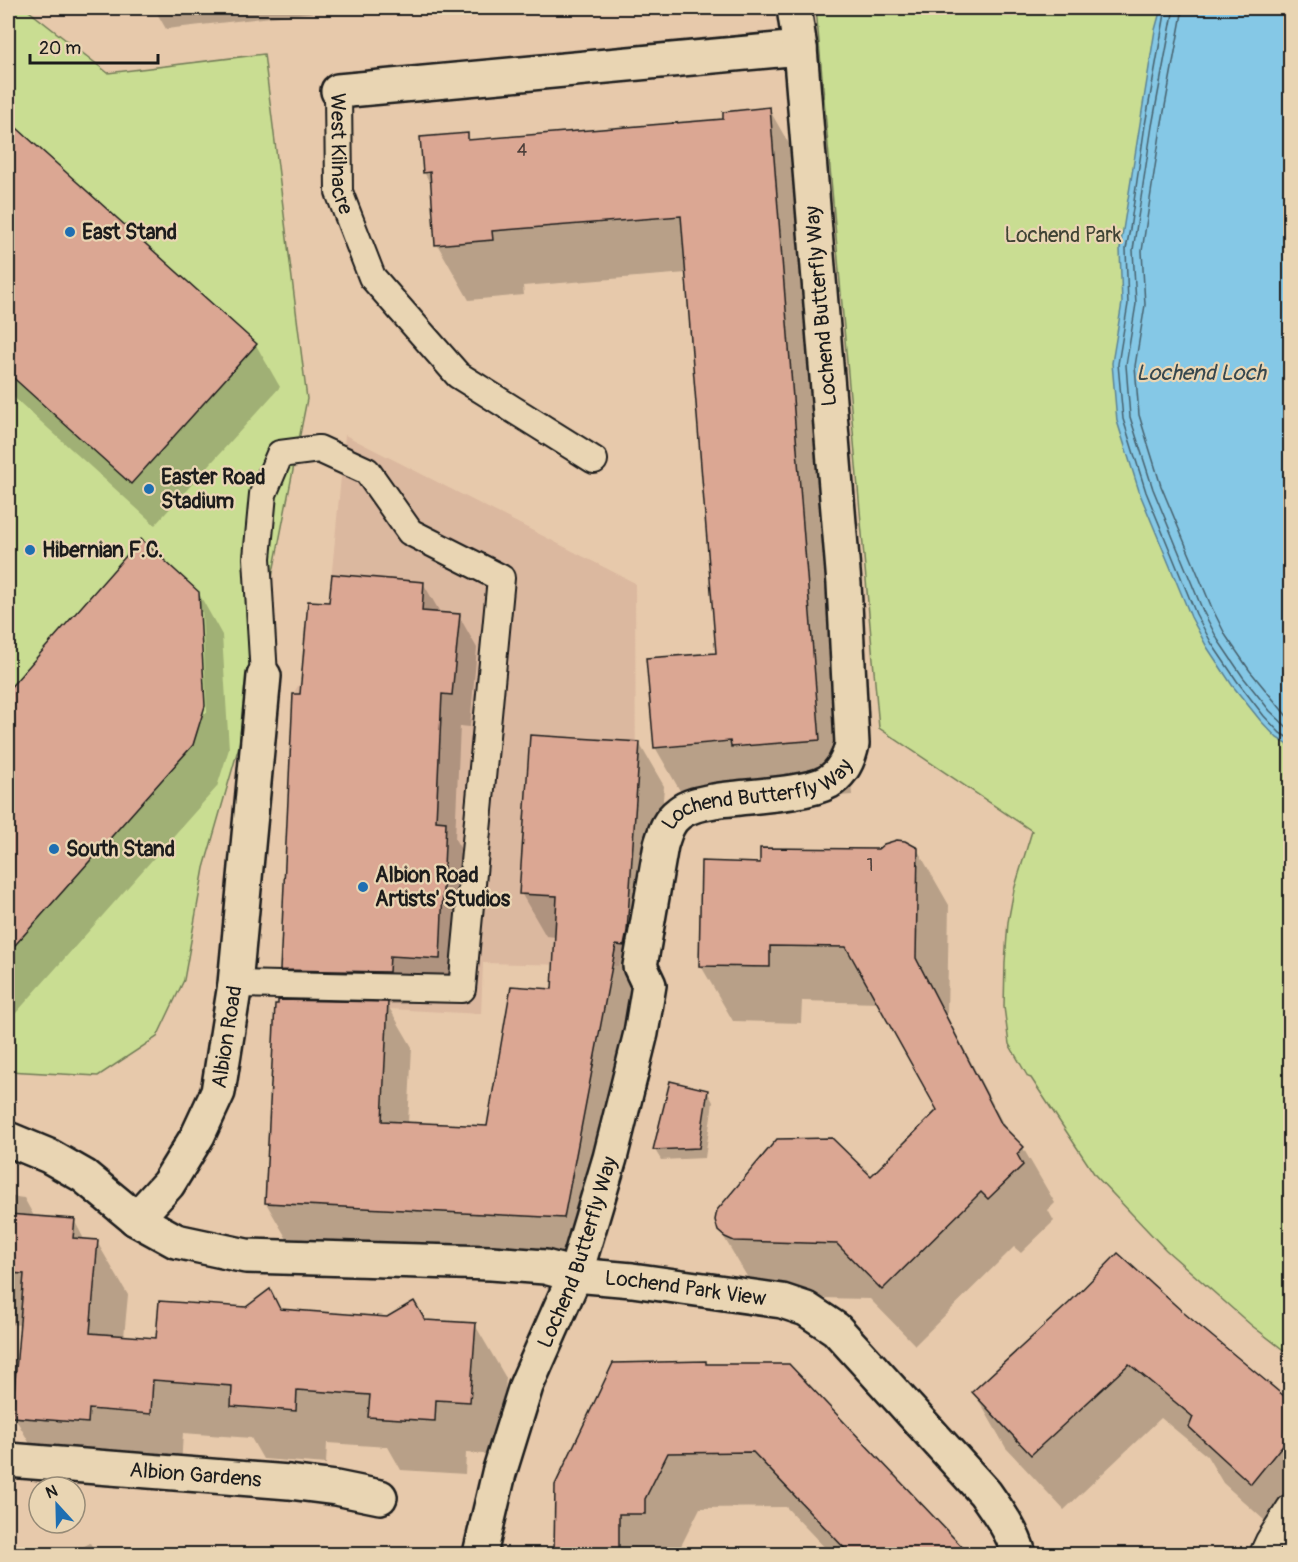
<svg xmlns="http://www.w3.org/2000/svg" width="1298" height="1562" viewBox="0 0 1298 1562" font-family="Pangolin,sans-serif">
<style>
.built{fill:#dbb89f}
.green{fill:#c9dd92;stroke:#727c57;stroke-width:1.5}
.water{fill:#85c8e6;stroke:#5b8395;stroke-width:1.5}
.shadow{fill:#0003;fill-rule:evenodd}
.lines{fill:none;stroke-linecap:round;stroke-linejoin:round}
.shore{stroke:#46616d;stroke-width:1.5}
.building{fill:#dba793;stroke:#1c1c1c;stroke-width:1.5}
.lane-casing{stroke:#1c1c1c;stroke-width:30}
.street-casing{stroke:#1c1c1c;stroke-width:38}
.lane{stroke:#e9d5b3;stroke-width:26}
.street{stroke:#e9d5b3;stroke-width:33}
.poi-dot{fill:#1f6fb2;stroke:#e9d5b3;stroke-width:2}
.labels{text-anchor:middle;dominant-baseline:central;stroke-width:4.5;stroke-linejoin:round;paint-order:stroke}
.number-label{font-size:18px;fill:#4c3f3a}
.street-label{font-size:21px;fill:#1c1c1c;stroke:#e9d5b3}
.poi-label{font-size:21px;font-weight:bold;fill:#1c1c1c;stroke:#e9d5b3;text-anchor:start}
.park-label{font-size:21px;fill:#3f4334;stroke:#e9d5b3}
.water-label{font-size:22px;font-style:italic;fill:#36474e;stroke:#e9d5b3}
</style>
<rect width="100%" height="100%" fill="#e7c9ab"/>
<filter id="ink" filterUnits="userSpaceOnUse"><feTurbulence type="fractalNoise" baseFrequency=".0167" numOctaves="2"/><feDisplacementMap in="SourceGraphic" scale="12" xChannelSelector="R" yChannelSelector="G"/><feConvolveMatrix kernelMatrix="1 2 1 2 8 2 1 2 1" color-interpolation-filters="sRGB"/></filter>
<g filter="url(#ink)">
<polygon class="built" points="345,435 635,583 636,801 626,946 618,966 483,963 481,1014 279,1003 293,694 301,681 308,601 329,602"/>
<g class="green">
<polygon points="8,8 25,8 108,73 264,54 307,399 239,746 204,868 184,980 157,1037 98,1076 8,1071"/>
<polygon points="816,8 1290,8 1290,1355 1251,1325 1166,1250 1095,1175 1031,1078 1028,1077 1009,1044 1004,1007 1005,962 1008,922 1014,890 1032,831 879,728"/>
</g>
<polygon class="water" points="1161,8 1290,8 1290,746 1277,738 1260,720 1232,685 1207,647 1191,617 1140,494 1117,421 1112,363 1122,303 1120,249 1155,30"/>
<g class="shadow">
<polygon points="154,8 352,8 166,29"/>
<polygon points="657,8 697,8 660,12"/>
<polygon points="769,109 801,165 852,795 764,802 687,803 655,747 718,654 687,273 523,286 524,295 469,300 437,244 432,187 424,172 467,134 471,141 725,121"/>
<polygon points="8,122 256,345 280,387 155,525 8,392"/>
<path d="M142 541 198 592 222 635 229 749 217 787 8 1022V692ZM199 612H202L207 713H204Z"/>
<polygon points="423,583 441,614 459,616 477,648 470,727 460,726 455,839 464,855 458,990 408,988 407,1004 387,1004 412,1047 408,1123 488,1127 553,990 556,937 546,936 521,893 639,743 664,786 651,975 588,1260 291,1246 266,1203 300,1002 281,970 302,696 331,604"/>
<polygon points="917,849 949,905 947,1016 1008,1133 1023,1148 1055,1203 1048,1210 1054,1221 1021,1253 1014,1247 915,1345 870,1299 767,1297 755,1290 722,1234 871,1178 939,1110 879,1003 802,1001 801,1023 733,1021 701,966 761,864"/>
<polygon points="707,1091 713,1102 705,1158 661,1160 655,1150"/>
<polygon points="8,1196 24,1198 35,1218 74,1220 85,1241 97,1242 128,1295 124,1337 158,1340 281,1311 475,1325 506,1378 500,1455 466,1453 465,1474 401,1470 388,1447 327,1443 326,1464 263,1459 251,1438 183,1433 181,1467 45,1470 14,1416 21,1325 8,1324"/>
<polygon points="1183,1314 1290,1403 1290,1530 1284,1538 1223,1483 1207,1456 1161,1418 1064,1510 1006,1448 974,1392"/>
<polygon points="705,1363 958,1545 964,1554 831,1554 786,1507 700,1508 677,1554 555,1554 556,1485"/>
<polygon points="90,1543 97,1554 70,1554"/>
</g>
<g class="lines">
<g class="shore">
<polyline points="1166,8 1145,125 1130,229 1126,249 1128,304 1118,364 1123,419 1146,492 1196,614 1212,644 1237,681 1264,716 1280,733 1290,739"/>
<polyline points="1174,8 1152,126 1133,250 1136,304 1126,365 1130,417 1153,489 1203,611 1218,640 1243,677 1270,711 1290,730"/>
<polyline points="1183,8 1161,128 1142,251 1145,305 1135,366 1139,415 1161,486 1212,608 1226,636 1250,671 1290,720"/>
</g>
</g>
<g class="building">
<polygon points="770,107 820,740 731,747 730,741 654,748 646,658 716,653 681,216 492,231 493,240 435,245 430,172 423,173 420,137 468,133 468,140 723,119 723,112"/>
<polygon points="8,120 257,344 131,484 8,373"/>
<polygon points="141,539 199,592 205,706 193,745 8,953 8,690"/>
<polygon points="332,574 424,582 422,611 460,614 452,695 442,694 436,821 446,822 440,959 390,956 389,972 280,970 293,694 300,694 308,601 329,602"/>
<polygon points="530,735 640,742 627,931 624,946 616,945 564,1218 265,1203 275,1004 278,1004 278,1000 388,1002 382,1121 487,1126 511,986 552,989 557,896 519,894"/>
<polygon points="897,840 905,841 918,848 916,958 1002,1125 1024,1147 1017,1154 1023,1165 988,1199 981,1192 882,1290 837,1244 734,1241 725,1237 718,1231 715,1220 717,1210 777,1139 832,1138 871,1176 937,1110 846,947 770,946 770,967 699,966 701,861 760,863 760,848 878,849 884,844"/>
<polygon points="670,1081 708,1090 699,1148 653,1150"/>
<polygon points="8,1214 75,1219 73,1238 98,1240 90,1333 156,1338 159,1301 246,1307 270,1289 280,1309 387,1317 414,1301 425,1320 476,1323 470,1402 436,1400 435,1421 368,1417 370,1395 297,1390 296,1411 231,1406 232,1386 153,1380 151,1414 89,1409 88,1423 12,1417 24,1274 8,1273"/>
<polygon points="1118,1253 1184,1313 1290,1401 1290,1436 1251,1484 1189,1427 1193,1417 1129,1364 1031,1455 972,1392 1069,1303"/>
<polygon points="706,1361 706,1364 789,1364 969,1554 850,1554 753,1452 668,1453 645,1499 645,1514 619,1514 619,1554 554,1554 555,1485 613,1363"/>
</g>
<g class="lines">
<g class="lane-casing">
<g id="lane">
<path id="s1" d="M338 91 339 192 372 277 458 375 594 460"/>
<polyline points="235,984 462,989 501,578 410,532 367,471 319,449 280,454 263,494 257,558 264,676"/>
<polyline points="1263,1554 1269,1541 1290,1508"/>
</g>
</g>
<g class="street-casing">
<g id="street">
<polyline points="338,91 800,48"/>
<path id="s2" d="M8 1139 49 1156 84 1176 136 1219 176 1241 246 1256 491 1263 545 1267 575 1275 632 1280 782 1301 806 1309 836 1329 985 1493C999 1513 1012 1530 1019 1554"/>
<path id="s3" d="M136 1219 168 1184 198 1135 218 1092 235 984 264 676"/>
<path id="s4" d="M8 1460 289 1482 336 1488 380 1497"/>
<path id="s5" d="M480 1554 499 1473 526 1386 575 1275 610 1158 641 1033 649 985 640 966 661 845C665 832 668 821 679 813 689 805 702 803 714 801 743 796 805 795 828 782 843 773 849 759 852 744L844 584 800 48 794 8"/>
</g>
</g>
<use href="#lane" class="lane"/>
<use href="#street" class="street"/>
</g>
</g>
<g class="poi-dot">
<circle cx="70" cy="232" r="6"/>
<circle cx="149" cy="489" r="6"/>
<circle cx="30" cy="550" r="6"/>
<circle cx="54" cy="849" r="6"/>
<circle cx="363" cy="887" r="6"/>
</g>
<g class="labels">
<g class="number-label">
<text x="522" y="150">4</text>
<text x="870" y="865">1</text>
</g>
<g class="street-label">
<text stroke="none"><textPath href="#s1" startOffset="63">West Kilnacre</textPath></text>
<text transform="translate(821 306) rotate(-95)">Lochend Butterfly Way</text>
<text stroke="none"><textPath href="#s5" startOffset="858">Lochend Butterfly Way</textPath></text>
<text stroke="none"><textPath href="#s3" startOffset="208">Albion Road</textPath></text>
<text stroke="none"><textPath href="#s5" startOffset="318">Lochend Butterfly Way</textPath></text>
<text stroke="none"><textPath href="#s2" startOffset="711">Lochend Park View</textPath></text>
<text stroke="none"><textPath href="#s4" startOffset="188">Albion Gardens</textPath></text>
</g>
<g class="poi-label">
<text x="82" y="232">East Stand</text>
<text x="161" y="477">Easter Road<tspan x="161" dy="24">Stadium</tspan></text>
<text x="42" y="550">Hibernian F.C.</text>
<text x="66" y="849">South Stand</text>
<text x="375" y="875">Albion Road<tspan x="375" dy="24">Artists' Studios</tspan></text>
</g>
<g class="park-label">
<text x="1063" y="235">Lochend Park</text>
</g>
<g class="water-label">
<text x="1201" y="373">Lochend Loch</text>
</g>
</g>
<rect width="1298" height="1562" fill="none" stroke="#e9d5b3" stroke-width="30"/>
<rect x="15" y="15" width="1268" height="1532" fill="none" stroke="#1c1c1c" stroke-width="2" filter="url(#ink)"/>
<g transform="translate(57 1505) rotate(338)"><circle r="28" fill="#e9d5b3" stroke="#978b77" stroke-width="1.5"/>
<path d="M0-4.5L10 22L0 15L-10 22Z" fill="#1f6fb2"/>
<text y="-9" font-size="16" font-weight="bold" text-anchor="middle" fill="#1c1c1c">N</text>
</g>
<path d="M30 54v9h128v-9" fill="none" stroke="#1c1c1c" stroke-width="3"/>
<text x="39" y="54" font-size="18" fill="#1c1c1c" stroke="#e9d5b3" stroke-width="4.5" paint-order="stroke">20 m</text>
</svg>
